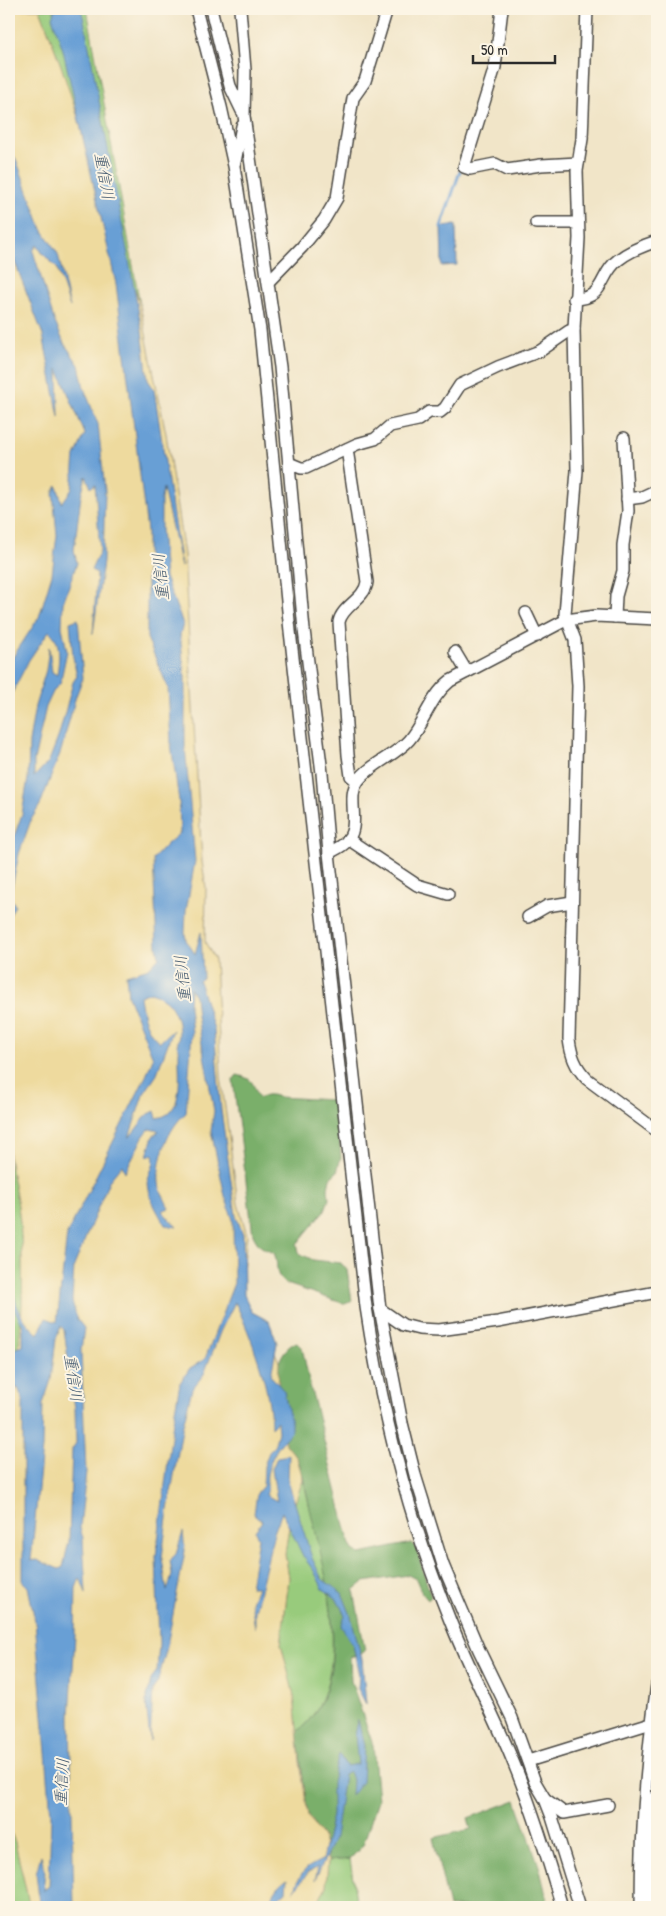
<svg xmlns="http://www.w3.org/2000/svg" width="666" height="1916" viewBox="0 0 666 1916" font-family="'Patrick Hand','Klee One',sans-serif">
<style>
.green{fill:#98cb7b;stroke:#627b53}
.forest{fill:#7aaf6b;stroke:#526d4b}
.sand{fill:#eeda9e;stroke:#8c8264}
.water{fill:#679fd5;stroke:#496580;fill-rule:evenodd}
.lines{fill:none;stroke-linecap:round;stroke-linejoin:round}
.stream{stroke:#679fd5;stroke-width:3}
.street-casing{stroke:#494743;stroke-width:14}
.highway-casing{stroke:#494743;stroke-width:24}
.street{stroke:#fff;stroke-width:11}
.highway{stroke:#fff;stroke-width:21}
.labels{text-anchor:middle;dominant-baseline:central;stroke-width:4;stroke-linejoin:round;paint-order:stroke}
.water-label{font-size:16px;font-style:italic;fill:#43596f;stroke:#fcf5e5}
</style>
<rect width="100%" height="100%" fill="#fcf5e5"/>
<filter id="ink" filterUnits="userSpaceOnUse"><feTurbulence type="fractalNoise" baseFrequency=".02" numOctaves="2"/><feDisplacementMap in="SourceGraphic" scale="10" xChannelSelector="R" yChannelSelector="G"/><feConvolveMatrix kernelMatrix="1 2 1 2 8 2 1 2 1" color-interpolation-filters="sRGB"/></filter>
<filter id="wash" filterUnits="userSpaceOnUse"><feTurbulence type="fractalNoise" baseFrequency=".0096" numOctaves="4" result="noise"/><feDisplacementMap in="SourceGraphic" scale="20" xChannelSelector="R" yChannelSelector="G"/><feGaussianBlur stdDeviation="1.12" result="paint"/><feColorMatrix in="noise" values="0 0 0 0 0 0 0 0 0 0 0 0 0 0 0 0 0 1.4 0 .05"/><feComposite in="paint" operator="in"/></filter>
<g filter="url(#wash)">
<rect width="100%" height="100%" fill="#f1e5c8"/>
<g class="green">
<polygon points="40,9 87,9 140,305 61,66"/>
<path d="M9 1157C12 1178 18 1199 20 1221 25 1280 23 1346 9 1403Z"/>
<path d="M303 1479C319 1548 363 1679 297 1732L294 1696 281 1644 289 1578 285 1554 290 1518Z"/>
<polygon points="9,1828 15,1842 30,1907 9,1907"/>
<polygon points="350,1859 357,1907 316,1907 326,1886 328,1861"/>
</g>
<g class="forest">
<path d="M237 1075C255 1079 252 1084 259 1098 266 1094 270 1094 278 1097L332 1100 336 1103 341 1157 337 1172 330 1178 328 1188 329 1199 325 1210 297 1244 299 1253 313 1260 341 1263 347 1270 352 1301 345 1304 287 1284C272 1274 280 1267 274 1253 263 1249 258 1246 253 1235L233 1080Z"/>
<path d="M297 1342 302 1347 310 1385 350 1545 353 1550 360 1554 411 1543 416 1547 431 1597 428 1600 422 1593 416 1579 408 1575 364 1582 354 1590 365 1651 361 1654 350 1657 351 1681 373 1745 378 1800 363 1845 350 1859 328 1861 323 1838 308 1816 297 1732C357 1684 327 1580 312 1517 308 1502 303 1469 297 1458 294 1452 287 1449 285 1443 280 1433 275 1370 280 1360 283 1352 289 1345 297 1342Z"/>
<polygon points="516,1800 539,1866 549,1907 449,1907 433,1838 471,1829 468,1818"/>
</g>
<path class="sand" d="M9 9H40L61 66 140 305 166 434 184 555 202 862 206 888 205 942 215 960 221 1078 238 1204 247 1235 240 1299 265 1328 279 1362 278 1393 285 1443 297 1458 303 1479 290 1518 285 1554 289 1578 281 1644 294 1696 300 1762 308 1816 323 1838 328 1861 326 1886 316 1907H30L15 1842 9 1828V1403C23 1346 25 1280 20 1221 18 1199 12 1178 9 1157Z"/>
<g class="water">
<path d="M55 9H81L84 20 142 330 148 380 154 389 181 567 163 488 161 499V529L165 577 183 624 180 635 185 677V746L195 861 186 911 185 932 186 940 195 954 201 932 203 978 199 981 214 1029 221 1110 236 1216 243 1234 244 1295 252 1312 269 1321 277 1343 271 1376 284 1391 291 1423V1432C279 1444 270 1458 267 1475 266 1482 269 1489 266 1495L277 1501 272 1469 277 1457 289 1455 288 1481 312 1558 322 1579 342 1593 350 1613 362 1659 366 1704 358 1689 359 1675 353 1645 341 1626 345 1615 336 1598 323 1589 314 1571 303 1556 282 1512 274 1533 255 1611V1628L251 1602 257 1587H250L258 1538 255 1531 262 1521 254 1514 257 1493 263 1486 264 1466 269 1452 274 1447 278 1432 277 1421 271 1427C271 1390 251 1335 235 1302L221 1330 204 1374 192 1389 182 1429 168 1510 162 1558 167 1591 172 1575 170 1560 176 1554 183 1532 185 1551 166 1651 158 1681 153 1690 150 1741 146 1702 151 1679 157 1671 159 1643 156 1556 173 1421 180 1383 190 1368 205 1359 234 1283 233 1220 225 1196 211 1131 214 1111 197 1016 195 996 190 988 189 1007 192 1032 186 1113C168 1128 157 1159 159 1183 160 1191 166 1201 169 1208L162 1211 177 1227 165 1225C157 1211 148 1197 148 1181 149 1170 156 1167 153 1154L147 1156 153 1136 159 1131 149 1129 143 1137 125 1172 122 1165 109 1181 74 1266 72 1301 77 1319 84 1328 81 1350 86 1472 80 1528 83 1538 86 1593 80 1578 76 1588 75 1636 70 1716 74 1907H40L36 1873 41 1855 45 1872 43 1891 49 1886 51 1815 46 1753 35 1621 28 1587 23 1582V1401L19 1390 17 1387 14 1393 9 1351 23 1346V1326L13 1307 9 1283V1230C15 1269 3 1305 38 1334L46 1318 57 1322 67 1234 146 1076 153 1058 128 996 126 975 149 968 159 957 157 947 153 859 167 844 180 833 179 801 171 744 168 688 147 638V531L116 284 63 50 52 17ZM151 992C156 994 161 997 165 1000 177 1010 182 1031 177 1045L179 1051C178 1073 186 1114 157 1118L155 1111 147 1115 129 1138 143 1095 156 1076 173 1030 160 1042C146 1033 142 1012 140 996ZM61 1326 64 1330 75 1409 76 1443 72 1449 69 1541 63 1567 59 1569 37 1560 31 1561 42 1448 43 1404 51 1380 56 1339Z"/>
<path d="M9 149 16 159 42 229 58 254 70 307 57 268 43 254 37 245 33 251 54 320 64 343 79 365 84 388 98 424 105 491 103 562 93 634 97 573 91 570 100 551 95 484 91 488 86 476 81 496 74 550 77 563 63 603 62 627 67 651 60 684 54 690 46 707 34 761V777L49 761 59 735 73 682 77 676 73 657 70 622 78 619 83 678 76 696 61 751 40 805 31 820 19 854 10 897 15 905 9 917V851L22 814 28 778 29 742 35 706 46 670 49 647 52 672 57 675C59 659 62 642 49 631L29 660 9 699V663L39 617 52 574 57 535 53 493 57 485 62 503 72 489 75 456 85 434 58 369 59 417 43 335 9 247V196L10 194H15L9 184Z"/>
<polygon points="456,225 457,265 442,266 441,227"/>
<path d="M358 1720 364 1746 362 1782 351 1796 352 1780 349 1771 344 1774 335 1837 315 1880 318 1867 308 1873 294 1891C302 1871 303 1869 322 1860L332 1815V1783L339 1754 346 1766 358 1764 355 1736Z"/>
<polygon points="287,1879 286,1891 278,1898 272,1907 265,1907 278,1887"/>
</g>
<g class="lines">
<polyline class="stream" points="441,227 460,171"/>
</g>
</g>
<g filter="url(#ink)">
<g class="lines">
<g class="street-casing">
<g id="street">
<path d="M196 9 221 107 234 166 260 330 290 631 366 1307C382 1414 410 1522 451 1623 470 1671 495 1716 514 1764 533 1810 548 1859 562 1907"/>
<polyline points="211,9 230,86 242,111"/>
<polyline points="240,9 245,70 244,116 280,367 304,630 322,773 329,853 380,1309 402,1423 415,1475 443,1565 479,1650 512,1718 535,1782 545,1799 552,1817 580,1907"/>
<polyline points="502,9 495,67 464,167 470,169 495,164 507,170 541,165 578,163"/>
<path d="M587 9 582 139 577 171 579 238 574 329 577 471 565 614 575 640 578 686 569 1039C571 1055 575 1067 587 1079L657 1131"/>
<polyline points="235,162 242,126"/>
<polyline points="536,223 578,223"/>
<polyline points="269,281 302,247 324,220 337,198 353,98 365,81 387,9"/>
<path d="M574 299C606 299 599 274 618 260 629 251 645 245 657 241"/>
<path d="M347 449 367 582C365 599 342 606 339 622L348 755 351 776 357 781"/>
<polyline points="289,463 301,468 306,468 357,444 375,439 390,426 418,420 429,412 440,412 445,408 460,385 498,367 540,351 569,331 574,329"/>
<polyline points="627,499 642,497 657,490"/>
<polyline points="526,613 537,636"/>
<polyline points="615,617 616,596 623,571 623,545 628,511 624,438"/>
<polyline points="455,652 467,672"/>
<polyline points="348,839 417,885 448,894"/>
<path d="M329 853C334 850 341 847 345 843 363 826 345 798 358 781 369 765 396 755 409 740 425 721 430 697 450 681L566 620 596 616 657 619"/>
<polyline points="528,917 547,906 572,902"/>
<polyline points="380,1309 403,1325 419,1329 439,1330 498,1322 657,1292"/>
<polyline points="528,1761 651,1723"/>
<polyline points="545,1799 564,1813 608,1805"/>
<path d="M641 1907C641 1833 646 1759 657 1685"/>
</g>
</g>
<g class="highway-casing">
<polyline id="highway" points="654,1907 657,1802"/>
</g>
<use href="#street" class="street"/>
<use href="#highway" class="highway"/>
</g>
</g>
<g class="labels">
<g class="water-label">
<text transform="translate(105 176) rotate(80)">重信川</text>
<text transform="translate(160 577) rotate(-96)">重信川</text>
<text transform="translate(182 979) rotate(-96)">重信川</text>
<text transform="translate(74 1378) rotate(82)">重信川</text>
<text transform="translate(61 1782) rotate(-87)">重信川</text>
</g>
</g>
<rect width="666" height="1916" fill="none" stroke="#fcf5e5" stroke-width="30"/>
<path d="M473 55v8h82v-8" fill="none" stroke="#2b2b2b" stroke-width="2.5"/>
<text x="481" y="55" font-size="15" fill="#2b2b2b" stroke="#fcf5e5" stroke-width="4" paint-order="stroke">50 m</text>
</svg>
